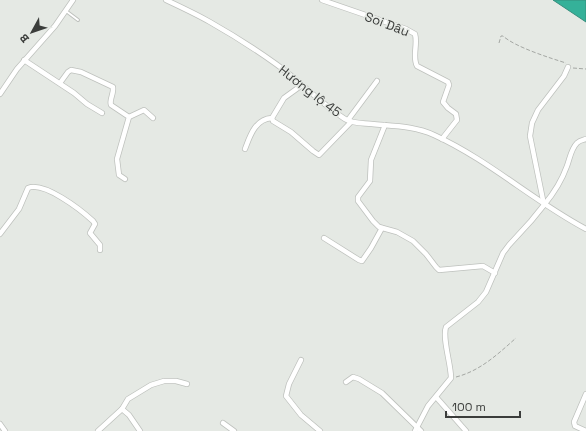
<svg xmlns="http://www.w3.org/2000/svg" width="586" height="431" viewBox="0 0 586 431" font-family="'Space Grotesk',sans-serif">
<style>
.water{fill:#35b199;stroke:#378e7d}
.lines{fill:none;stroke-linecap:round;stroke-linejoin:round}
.lane-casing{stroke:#bec1bd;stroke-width:4}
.street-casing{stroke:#bec1bd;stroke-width:6}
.path{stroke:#a4a7a3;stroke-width:1;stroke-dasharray:4 2;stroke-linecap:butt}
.lane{stroke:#fff;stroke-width:2}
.street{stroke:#fff;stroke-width:4.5}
.labels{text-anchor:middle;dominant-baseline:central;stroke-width:3;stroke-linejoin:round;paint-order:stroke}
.street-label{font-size:13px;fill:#3b3d3b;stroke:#e5e9e4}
</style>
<rect width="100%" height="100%" fill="#e5e9e4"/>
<polygon class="water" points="553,0 586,0 586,22"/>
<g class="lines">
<g class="lane-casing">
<polyline id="lane" points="66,11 78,20"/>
</g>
<g class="street-casing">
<g id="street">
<path d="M166 0C181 7 196 14 210 22 233 35 255 49 276 64 300 81 320 103 345 119 353 124 363 123 372 124 393 126 415 126 434 135 489 160 533 201 586 229"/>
<path d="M322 0 406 29 415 34C418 44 412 57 417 66L448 82 449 85 443 102 448 108 456 114 457 120 442 139"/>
<polyline points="24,60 74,93 87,104 102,113"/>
<path d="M60 83 68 72 71 70 81 72 113 87C114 94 109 100 111 105L129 117 117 159 119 175 125 179"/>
<polyline points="302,85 284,98 272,118 273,121 291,132 313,151 319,155 351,122"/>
<polyline points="0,94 17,69 55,26 73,0"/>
<polyline points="129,117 144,110 153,118"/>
<polyline points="348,120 377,81"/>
<polyline points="385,125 371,160 370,181 358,197 358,201 373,221 379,227 397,232 413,241 426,254 436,267 439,270 483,266 495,273"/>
<path d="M245 149C250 136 255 119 272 118"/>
<path d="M544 205C554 193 562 180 567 166 570 158 571 149 577 143 580 140 583 140 586 139"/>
<path d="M0 234 19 209 28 188C44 181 81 210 93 221L95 224 90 233 100 245V250"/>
<polyline points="324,238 359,260 362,261 371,248 382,228"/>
<polyline points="301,360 289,384 286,396 301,415 320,431"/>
<polyline points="346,382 353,377 359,379 382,393 421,431"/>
<polyline points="586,394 574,422 575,426 586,431"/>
<polyline points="436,397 466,431"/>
<polyline points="122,409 129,415 140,431"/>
<polyline points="223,423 234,431"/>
<polyline points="0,424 5,431"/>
<polyline points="98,431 122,409 128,399 151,385 164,381 176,381 187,384"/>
<path d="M415 431 428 406 451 378C451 364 442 338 446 327L478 302 486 292 503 253 509 245 531 221 544 205 530 136 532 123 538 110 564 76 568 67"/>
</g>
</g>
<g class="path">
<path d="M499 43 501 36H503C515 47 550 58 566 63"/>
<polyline points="573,68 586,69"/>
<path d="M456 377C480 371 498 354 516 338"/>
</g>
<use href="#lane" class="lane"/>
<use href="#street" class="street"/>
</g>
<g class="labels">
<g class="street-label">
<text transform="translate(387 24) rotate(21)">Soi Dâu</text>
<text transform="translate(310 91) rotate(38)">Hương lộ 45</text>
</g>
</g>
<g transform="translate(32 32) rotate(230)" stroke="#e5e9e4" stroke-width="3" paint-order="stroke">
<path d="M0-3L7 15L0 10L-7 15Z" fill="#3b3d3b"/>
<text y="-6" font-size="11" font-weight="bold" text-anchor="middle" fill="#3b3d3b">B</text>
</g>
<path d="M446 411v6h74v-6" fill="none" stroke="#3b3d3b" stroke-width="2"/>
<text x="452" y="411" font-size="12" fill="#3b3d3b" stroke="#e5e9e4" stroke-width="3" paint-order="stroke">100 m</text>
</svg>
